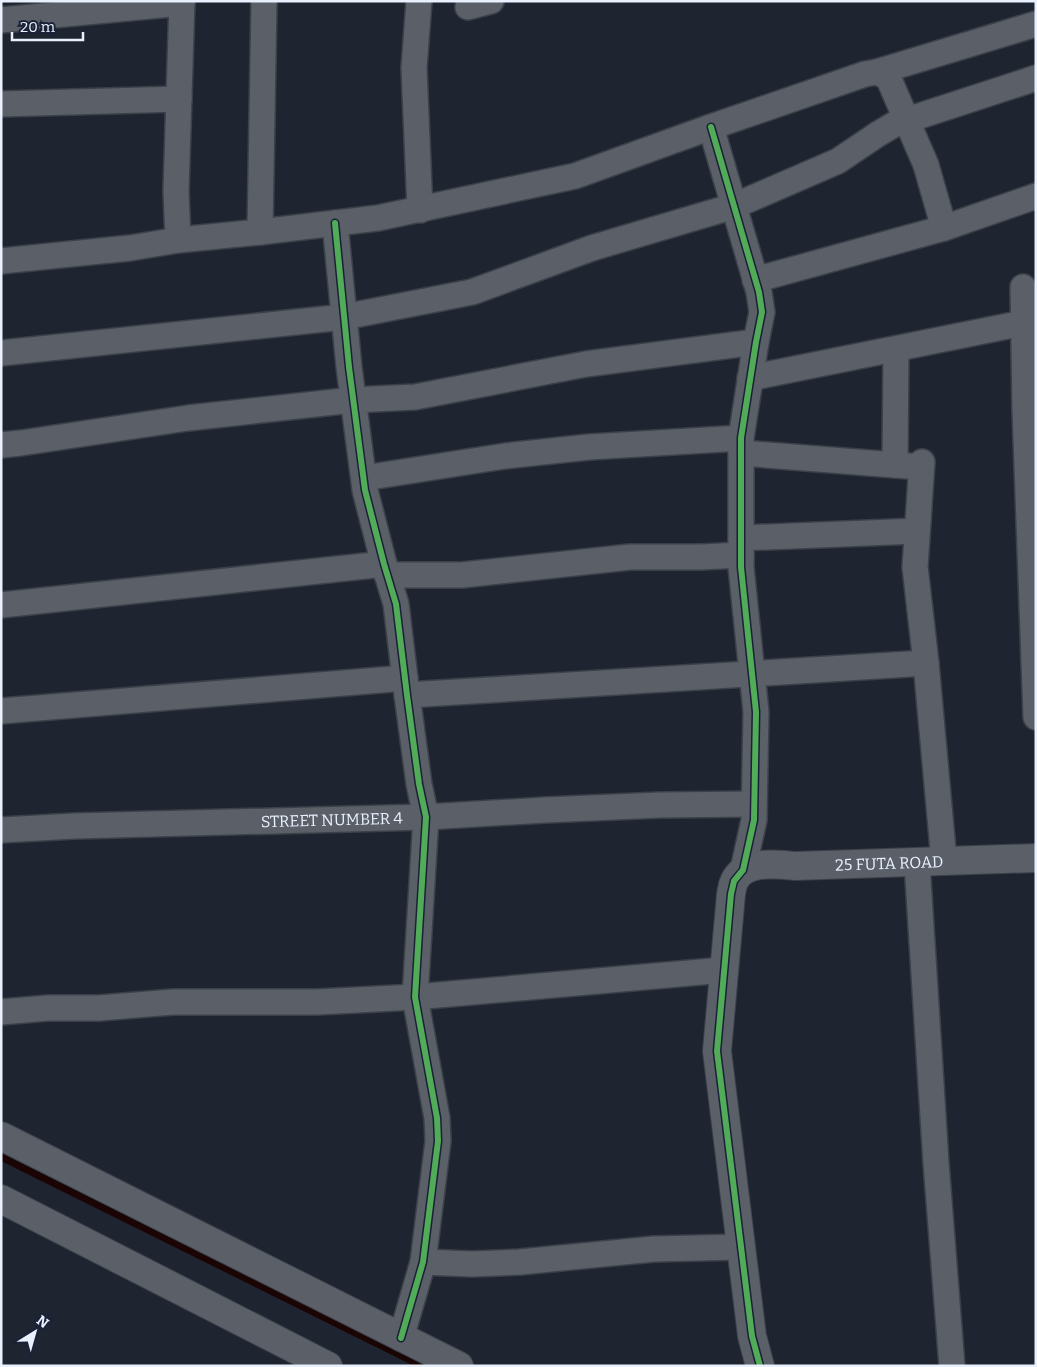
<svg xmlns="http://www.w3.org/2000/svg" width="1037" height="1367" viewBox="0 0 1037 1367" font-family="Bitter,serif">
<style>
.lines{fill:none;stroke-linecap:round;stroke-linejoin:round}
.stream{stroke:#1a0404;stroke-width:7}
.minor-casing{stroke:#3b4049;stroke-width:28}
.tertiary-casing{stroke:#3b4049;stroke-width:30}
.minor{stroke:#5a5f68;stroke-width:25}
.tertiary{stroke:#5a5f68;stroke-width:28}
.cycleway-casing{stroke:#192236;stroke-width:9}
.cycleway{stroke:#51ab58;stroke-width:6}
.labels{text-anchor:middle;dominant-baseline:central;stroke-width:5;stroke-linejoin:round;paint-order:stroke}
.street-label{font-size:16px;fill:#e9f0fe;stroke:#192236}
</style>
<rect width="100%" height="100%" fill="#1f2530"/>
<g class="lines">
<polyline class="stream" points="1,1157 422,1366"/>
<g class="minor-casing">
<g id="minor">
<polyline points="419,1 414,68 420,210"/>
<polyline points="468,7 491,1"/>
<polyline points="1,20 182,3"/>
<polyline points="877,72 1036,24"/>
<polyline points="1,104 179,99"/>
<polyline points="711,127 759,292 762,312 756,342 741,438 741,567 756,712 754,820 743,870"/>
<polyline points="335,223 349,367 365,490 384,564 396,604 407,695 419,784 426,817 415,997 437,1118 438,1141 423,1262 401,1338"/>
<polyline points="260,232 264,1"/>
<polyline points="178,240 176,191 182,1"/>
<polyline points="1,261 130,248 178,240 260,232 378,218 575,176 711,127 865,74 877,72 888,77 926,165 944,228"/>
<polyline points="755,280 944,228 1036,196"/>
<polyline points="1023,287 1025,410 1036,717"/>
<polyline points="1,353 344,317 472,292 592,248 734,206 838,161 878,134 895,124 1036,78"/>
<polyline points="750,378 1023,323"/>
<polyline points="1,445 21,443 188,418 353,400 415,397 586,364 756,342"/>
<polyline points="741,453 921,467"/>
<polyline points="922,462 915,567 926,663 944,861"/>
<polyline points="895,465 896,349"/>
<polyline points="364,478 505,456 589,447 741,438"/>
<polyline points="741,538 917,531"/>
<polyline points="387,575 462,575 630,557 701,557 741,555"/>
<polyline points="1,605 384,564"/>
<polyline points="407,695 926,663"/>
<polyline points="1,711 405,678"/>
<path id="s1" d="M1 830 75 826 426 817 545 810 660 805 754 804"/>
<polyline points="917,863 936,1163 952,1366"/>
<polyline points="1,1012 48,1008 99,1008 173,1002 317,1002 415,997 724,970"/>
<polyline points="423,1262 472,1264 520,1262 654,1249 741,1247"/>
</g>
</g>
<g class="tertiary-casing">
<g id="tertiary">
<polyline points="1,1136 459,1366"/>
<polyline points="1,1199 328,1366"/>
<path id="s2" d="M760 1366 752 1336 717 1051 731 894C732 890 732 886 734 882 743 860 776 864 795 866L1036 858"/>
</g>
</g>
<use href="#minor" class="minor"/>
<use href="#tertiary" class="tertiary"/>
<g class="cycleway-casing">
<g id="cycleway">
<polyline points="711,127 759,292 762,312 756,342 741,438 741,567 756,712 754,820 743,870 734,881 731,894 717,1051 752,1336 760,1366"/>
<polyline points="335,223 349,367 365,490 384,564 396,604 407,695 419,784 426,817 415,997 437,1118 438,1141 423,1262 401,1338"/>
</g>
</g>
<use href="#cycleway" class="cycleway"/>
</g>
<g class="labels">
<g class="street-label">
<text stroke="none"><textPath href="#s1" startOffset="331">STREET NUMBER 4</textPath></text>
<text stroke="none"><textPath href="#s2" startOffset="650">25 FUTA ROAD</textPath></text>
</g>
</g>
<rect width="1037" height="1367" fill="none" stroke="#e9f0fe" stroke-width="5"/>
<g transform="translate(35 1332) rotate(37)" stroke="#192236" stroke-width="4" paint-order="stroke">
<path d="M0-4L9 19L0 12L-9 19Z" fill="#e9f0fe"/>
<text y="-8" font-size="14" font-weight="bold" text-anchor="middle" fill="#e9f0fe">N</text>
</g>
<path d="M12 32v8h71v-8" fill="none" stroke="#e9f0fe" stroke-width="2.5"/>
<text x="20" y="32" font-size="15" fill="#e9f0fe" stroke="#192236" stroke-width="4" paint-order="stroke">20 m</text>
</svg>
